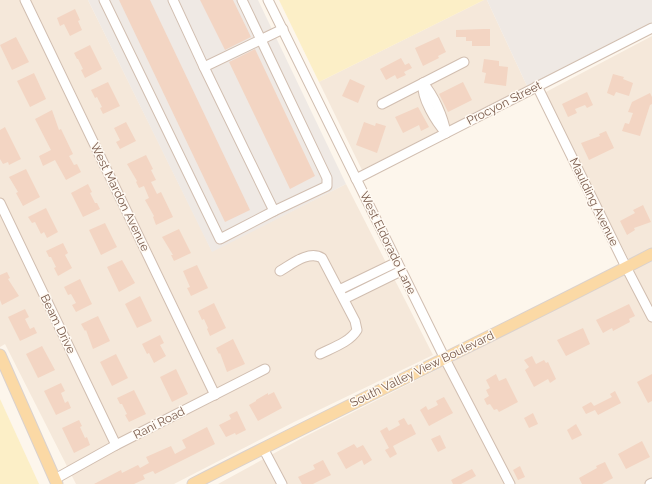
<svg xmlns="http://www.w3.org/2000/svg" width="652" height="484" viewBox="0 0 652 484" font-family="Raleway,sans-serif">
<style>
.residential{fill:#f5e8da}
.industrial{fill:#efe9e4}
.sand{fill:#fcefc7}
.building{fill:#f3d5c3}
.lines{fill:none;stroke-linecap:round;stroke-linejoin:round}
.minor-casing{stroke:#d1beb0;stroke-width:11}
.major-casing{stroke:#dad1cd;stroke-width:13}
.minor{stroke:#fff;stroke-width:9}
.major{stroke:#fbd9a5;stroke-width:11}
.labels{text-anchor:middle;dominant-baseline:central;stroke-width:3;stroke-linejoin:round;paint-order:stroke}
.street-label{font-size:12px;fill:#7a5c4d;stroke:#fffaf3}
</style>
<rect width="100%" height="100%" fill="#fdf6ec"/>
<g class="residential">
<polygon points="0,0 88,0 212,251 346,184 433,355 294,422 174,484 76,484 5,344 0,347"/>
<polygon points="484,0 487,0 527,86 362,170 319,82"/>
<polygon points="652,36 652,484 218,484 304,437 634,270 544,93"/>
</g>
<g class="industrial">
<polygon points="88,0 258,0 346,184 212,252"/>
<polygon points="487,0 652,0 652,22 527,86"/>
</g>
<g class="sand">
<polygon points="279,0 484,0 319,82"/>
<polygon points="0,399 39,484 0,484"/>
</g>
<g class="building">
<polygon points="119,0 150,0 250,210 225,222"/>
<polygon points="200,0 233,0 251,37 225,50"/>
<polygon points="75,9 80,20 78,21 82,30 70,36 64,24 60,26 57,18"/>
<polygon points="484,29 490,29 490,46 472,46 472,41 466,41 466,37 456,37 456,30"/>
<polygon points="16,37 29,62 12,70 0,45"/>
<polygon points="439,37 446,52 438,56 439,58 423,66 415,48"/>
<polygon points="90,45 102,69 85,78 81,70 83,69 78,59 77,59 74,53"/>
<polygon points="255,49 315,176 290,189 229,62"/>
<polygon points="401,58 405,65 409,63 412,68 404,72 406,75 397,79 395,75 386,80 380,69"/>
<polygon points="484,59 499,61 499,66 508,67 506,86 484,83 486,73 482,72"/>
<polygon points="34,73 46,99 30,107 17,81"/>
<polygon points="613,74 624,77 623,79 633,83 629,96 616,92 614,96 607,93"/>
<polygon points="350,79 365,86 358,103 342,96"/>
<polygon points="108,82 120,106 103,114 100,108 102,107 97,97 95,98 91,90"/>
<polygon points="463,82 472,100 448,112 439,94"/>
<polygon points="587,92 593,105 587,108 585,105 575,109 577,113 568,117 562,104"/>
<polygon points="650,93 652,97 652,104 650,105 640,136 622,131 625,123 629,124 633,113 628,112 632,102"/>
<polygon points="418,107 429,127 421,131 419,125 403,133 395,117"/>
<polygon points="52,110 59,130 61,129 73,154 69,156 74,165 77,164 81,172 66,180 55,160 43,166 39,156 51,150 35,119"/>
<polygon points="126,122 136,141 120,149 116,142 120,140 114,128"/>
<polygon points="364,122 375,126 376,123 386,126 377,153 356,145"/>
<polygon points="5,127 21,159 9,165 8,162 3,164 0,159 0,130"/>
<polygon points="606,131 614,148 589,160 581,143 600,136 599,134"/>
<polygon points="146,155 153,169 151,170 156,180 151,182 157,194 161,192 173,217 156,225 153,217 154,216 145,200 149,198 144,186 139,188 136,182 137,181 127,164"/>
<polygon points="26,169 40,197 23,206 16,193 18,192 9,177"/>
<polygon points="88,184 92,192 90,193 95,203 97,203 100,209 83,217 71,193"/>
<polygon points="643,205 651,222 634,228 635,230 627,235 620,221 635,213 633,210"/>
<polygon points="46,208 58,232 47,238 44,232 41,234 35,222 32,223 28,217"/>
<polygon points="105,223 117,247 101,255 89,230"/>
<polygon points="179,229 191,253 174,261 171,255 173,255 162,237"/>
<polygon points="63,243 68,253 65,255 72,268 58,276 54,268 56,267 51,257 49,257 46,251"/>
<polygon points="122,260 135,283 119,292 107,267"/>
<polygon points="197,265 208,288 191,296 187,288 190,287 183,271"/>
<polygon points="7,272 10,278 8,279 19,296 2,305 0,300 0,275"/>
<polygon points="80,279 92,304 76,312 72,305 76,303 71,294 68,295 64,287"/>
<polygon points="140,296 152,321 137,328 125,304"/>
<polygon points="214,303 226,328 210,336 207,329 208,328 204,319 202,320 198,311"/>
<polygon points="629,304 635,316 629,319 630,322 613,331 612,328 603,333 596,320"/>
<polygon points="25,309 29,317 25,319 30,329 34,327 37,333 20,341 8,317"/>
<polygon points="98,316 110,341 93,349 86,330 85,331 81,324"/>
<polygon points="583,328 590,344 566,356 557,340"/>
<polygon points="160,335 164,343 160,345 166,356 154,363 149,353 147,354 142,344"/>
<polygon points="233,339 245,364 227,372 220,353 219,354 216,348"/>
<polygon points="42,346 55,370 38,378 26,354"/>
<polygon points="116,354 128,378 112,386 100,362"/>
<polygon points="532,356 536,364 544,360 546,363 548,362 556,379 550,383 548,379 534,387 525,370 529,367 524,360"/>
<polygon points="176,369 188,394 172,402 160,377"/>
<polygon points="496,374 499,381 506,378 518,402 499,412 497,409 494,410 490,404 487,405 484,399 489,396 486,390 490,388 486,380"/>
<polygon points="652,374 652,401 648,403 637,382"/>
<polygon points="61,383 65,391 61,393 65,403 68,401 71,408 56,415 44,391"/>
<polygon points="134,390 146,414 129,422 125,415 127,414 122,404 120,404 117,398"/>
<polygon points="615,391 621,403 598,415 595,410 586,414 582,407 591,402 594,406 612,397 610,394"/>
<polygon points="274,392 282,408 258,421 249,405 256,401 256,400 268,393 268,395"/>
<polygon points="444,397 453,413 429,426 420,410 426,406 428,410 438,405 436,401"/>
<polygon points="237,411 246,430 236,435 235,433 226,437 219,425 231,419 229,415"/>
<polygon points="533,413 538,424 529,428 524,418"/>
<polygon points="404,418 408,425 411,424 416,434 393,446 397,454 390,458 385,450 389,448 380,431 387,427 389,431 400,425 398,421"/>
<polygon points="79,420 82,426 80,427 85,438 87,437 90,445 74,453 62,428"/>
<polygon points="576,424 582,435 572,440 567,430"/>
<polygon points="207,427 215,444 155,474 153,471 143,475 145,479 134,484 94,484 121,470 122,473 138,465 140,468 149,463 146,457 171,446 175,454 186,448 182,440"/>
<polygon points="440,435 446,448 438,452 431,439"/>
<polygon points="642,441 650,457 626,469 618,454"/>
<polygon points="354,444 357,448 363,445 372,460 364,465 362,460 346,469 337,453"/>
<polygon points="323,460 331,475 313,484 302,484 298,477 315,469 313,465"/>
<polygon points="605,462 613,478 602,484 582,484 579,478 597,468 596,466"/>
<polygon points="520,466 525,477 518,480 513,470"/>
<polygon points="472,469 476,476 461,484 453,484 451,480"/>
</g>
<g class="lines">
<g class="minor-casing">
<g id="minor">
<polyline points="25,0 215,395"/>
<polyline points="104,0 220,239 274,211"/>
<polyline points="173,0 204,67"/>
<polyline points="242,0 327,178 327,186 274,211 204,67 283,29"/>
<polyline points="268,0 445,359 510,484"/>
<path d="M423 83C421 98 436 122 446 133"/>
<path d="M423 83C434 96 443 116 446 133"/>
<polyline points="537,86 626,267 652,317"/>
<polyline points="382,104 464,62"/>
<polyline points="356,179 652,28"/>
<polyline points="0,203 116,445"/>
<path d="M280 271C292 264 309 250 322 258L355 321 357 330C350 342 332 348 320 354"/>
<polyline points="339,290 397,262"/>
<polyline points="344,299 401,271"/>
<polyline points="263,448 282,484"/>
<polyline points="55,479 116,445 265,369"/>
<polyline points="650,484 652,483"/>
</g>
</g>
<g class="major-casing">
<g id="major">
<polyline points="0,355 57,484"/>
<path d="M193 484C345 406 500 333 652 254"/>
</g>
</g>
<use href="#minor" class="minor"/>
<use href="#major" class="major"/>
</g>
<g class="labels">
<g class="street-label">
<text transform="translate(504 103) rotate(-27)">Procyon Street</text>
<text transform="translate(120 197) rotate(64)">West Mardon Avenue</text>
<text transform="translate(594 202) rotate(64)">Maulding Avenue</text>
<text transform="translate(388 243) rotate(64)">West Eldorado Lane</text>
<text transform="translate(58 324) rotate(64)">Beam Drive</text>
<text transform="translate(422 369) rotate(-26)">South Valley View Boulevard</text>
<text transform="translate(159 423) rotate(-27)">Rani Road</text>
</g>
</g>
</svg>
